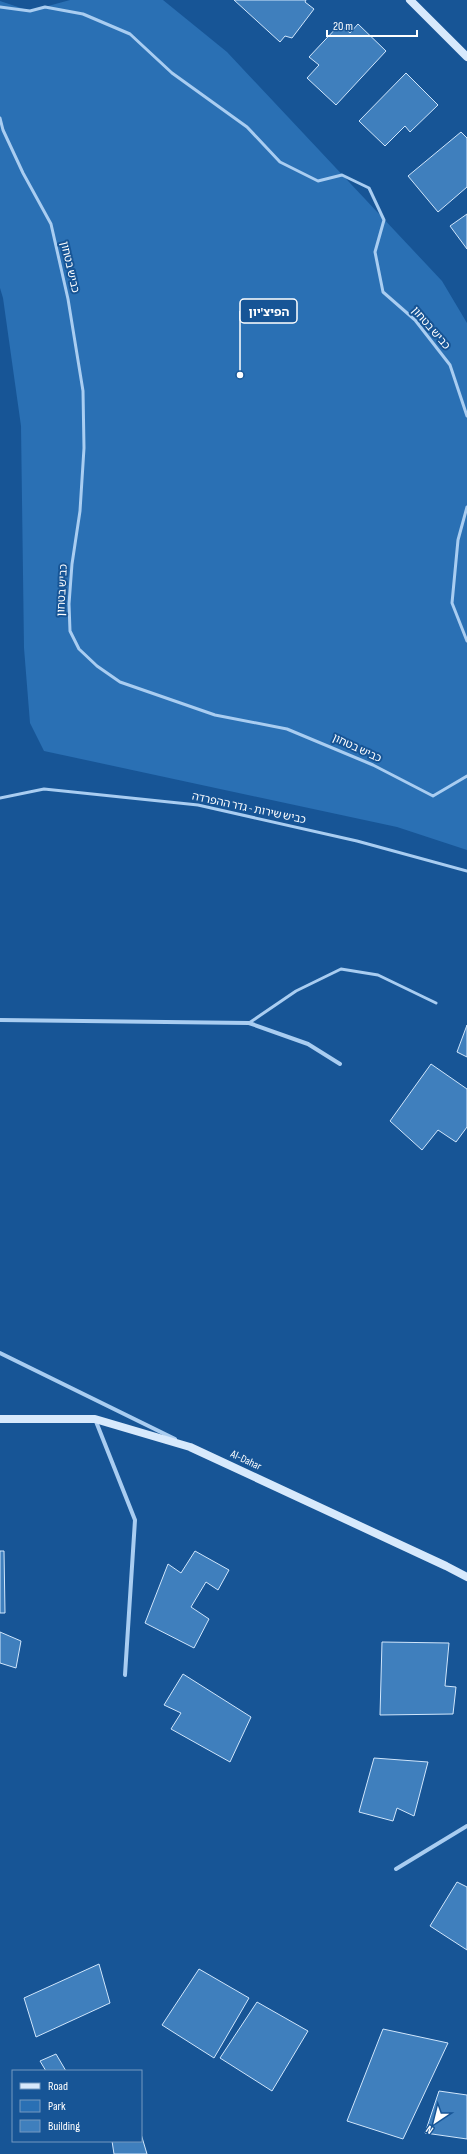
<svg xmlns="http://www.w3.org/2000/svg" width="467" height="2154" viewBox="0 0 467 2154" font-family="'Sofia Sans Condensed','Noto Sans Hebrew',sans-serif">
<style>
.green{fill:#2a70b4}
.building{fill:#3f7fbd;stroke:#d0e6fc}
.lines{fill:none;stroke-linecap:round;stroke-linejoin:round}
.lane{stroke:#a9cdf1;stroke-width:3}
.street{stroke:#a9cdf1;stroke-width:4}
.secondary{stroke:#d7e9fc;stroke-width:8}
.labels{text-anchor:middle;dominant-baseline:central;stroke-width:4;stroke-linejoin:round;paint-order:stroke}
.street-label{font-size:11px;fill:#fff;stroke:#175596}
.leader{fill:none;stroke:#fff;stroke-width:1.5}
.callout-dot{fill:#fff;stroke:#175596;stroke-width:1.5}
.callout{fill:#175596;stroke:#fff;stroke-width:1.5}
.callout-label{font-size:12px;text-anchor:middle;font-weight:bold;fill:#fff}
</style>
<rect width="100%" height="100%" fill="#175596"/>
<polygon class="green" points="70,0 163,0 227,52 442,281 467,323 467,850 397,827 44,751 30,723 24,648 21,426 3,298 0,288 0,1 30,11"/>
<g class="building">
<polygon points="234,0 306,0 305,2 314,9 292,38 285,36 280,42"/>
<polygon points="340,24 350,33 358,24 386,51 336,105 307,78 319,65 309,57"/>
<polygon points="406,73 438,105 410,132 405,126 385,146 359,121"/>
<polygon points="461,132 467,138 467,187 438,212 408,176"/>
<polygon points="467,214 467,249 450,226"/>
<polygon points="467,1025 467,1057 457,1052"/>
<polygon points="431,1064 467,1089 467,1127 456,1142 438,1130 422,1150 390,1121"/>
<polygon points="0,1551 4,1551 5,1613 0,1613"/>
<polygon points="195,1551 229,1570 218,1590 206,1582 191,1607 209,1619 194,1648 145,1623 168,1564 181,1573"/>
<polygon points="0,1632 21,1641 16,1668 0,1663"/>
<polygon points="382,1642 449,1643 445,1686 456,1687 453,1714 380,1715"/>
<polygon points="183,1674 251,1717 230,1762 171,1729 181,1713 164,1705"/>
<polygon points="374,1758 428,1762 414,1816 397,1808 393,1821 359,1812"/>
<polygon points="457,1882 467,1887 467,1950 430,1926"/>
<polygon points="99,1964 110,2003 36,2037 24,1998"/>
<polygon points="199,1969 249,1998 214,2058 162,2025"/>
<polygon points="257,2002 308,2031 272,2091 220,2058"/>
<polygon points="383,2029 448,2043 403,2139 347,2121"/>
<polygon points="56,2054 66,2071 46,2071 40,2061"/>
<polygon points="439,2091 467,2095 467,2139 425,2133"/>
<polygon points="141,2134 147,2154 114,2154 112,2141 141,2141"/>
</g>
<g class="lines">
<g class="lane">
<polyline points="0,7 30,11 45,7 83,14 130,34 172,73 247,127 280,162 318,181 342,175 369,188 384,220 375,252 383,292 415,320 450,365 467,416"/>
<polyline points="0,118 3,130 23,173 51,224 68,299 83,391 84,448 80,511 72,564 69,604 70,631 79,649 97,666 120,682 215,715 287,729 373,765 433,796 467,776"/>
<polyline points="467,507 458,540 452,603 467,641"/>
<polyline points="0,798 44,789 198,805 357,841 467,871"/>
<polyline points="249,1023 296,991 341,969 378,975 436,1003"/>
</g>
<g class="street">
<polyline points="0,1020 249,1023 308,1044 340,1064"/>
<polyline points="0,1353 175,1439"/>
<polyline points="95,1419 135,1520 125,1675"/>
<polyline points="396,1869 467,1826"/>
</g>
<g class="secondary">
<polyline points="410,0 467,57"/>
<polyline points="0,1419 95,1419 190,1447 446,1566 467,1577"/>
</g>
</g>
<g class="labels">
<g class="street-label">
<text transform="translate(70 267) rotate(77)">כביש בטחון</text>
<text transform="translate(431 328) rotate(49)">כביש בטחון</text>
<text transform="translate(62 590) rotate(-87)">כביש בטחון</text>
<text transform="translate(357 748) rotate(25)">כביש בטחון</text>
<text transform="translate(249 808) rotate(12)">כביש שירות - גדר ההפרדה</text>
<text transform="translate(246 1460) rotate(25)">Al-Dahar</text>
</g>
</g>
<path class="leader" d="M240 375L240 311"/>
<circle class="callout-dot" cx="240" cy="375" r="4"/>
<rect class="callout" x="240" y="299" width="57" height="24" rx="4"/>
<g class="callout-label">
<text x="269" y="316">הפיצ'יון</text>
</g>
<rect x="12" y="2070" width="130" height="72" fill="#175596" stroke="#7499c0"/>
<rect x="20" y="2083" width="20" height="6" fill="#d7e9fc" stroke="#7499c0"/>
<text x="48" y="2090" font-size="12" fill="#ffffff">Road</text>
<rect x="20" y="2100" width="20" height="12" fill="#2a70b4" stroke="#7499c0"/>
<text x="48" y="2110" font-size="12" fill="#ffffff">Park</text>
<rect x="20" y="2120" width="20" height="12" fill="#3f7fbd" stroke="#7499c0"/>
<text x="48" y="2130" font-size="12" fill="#ffffff">Building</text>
<g transform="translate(435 2122) rotate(215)" stroke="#175596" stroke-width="3" paint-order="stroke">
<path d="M0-3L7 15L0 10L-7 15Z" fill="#ffffff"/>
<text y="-6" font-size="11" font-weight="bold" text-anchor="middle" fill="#ffffff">N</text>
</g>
<path d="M327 30v6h90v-6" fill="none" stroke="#ffffff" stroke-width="2"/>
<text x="333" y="30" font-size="12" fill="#ffffff" stroke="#175596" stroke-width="3" paint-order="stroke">20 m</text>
</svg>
